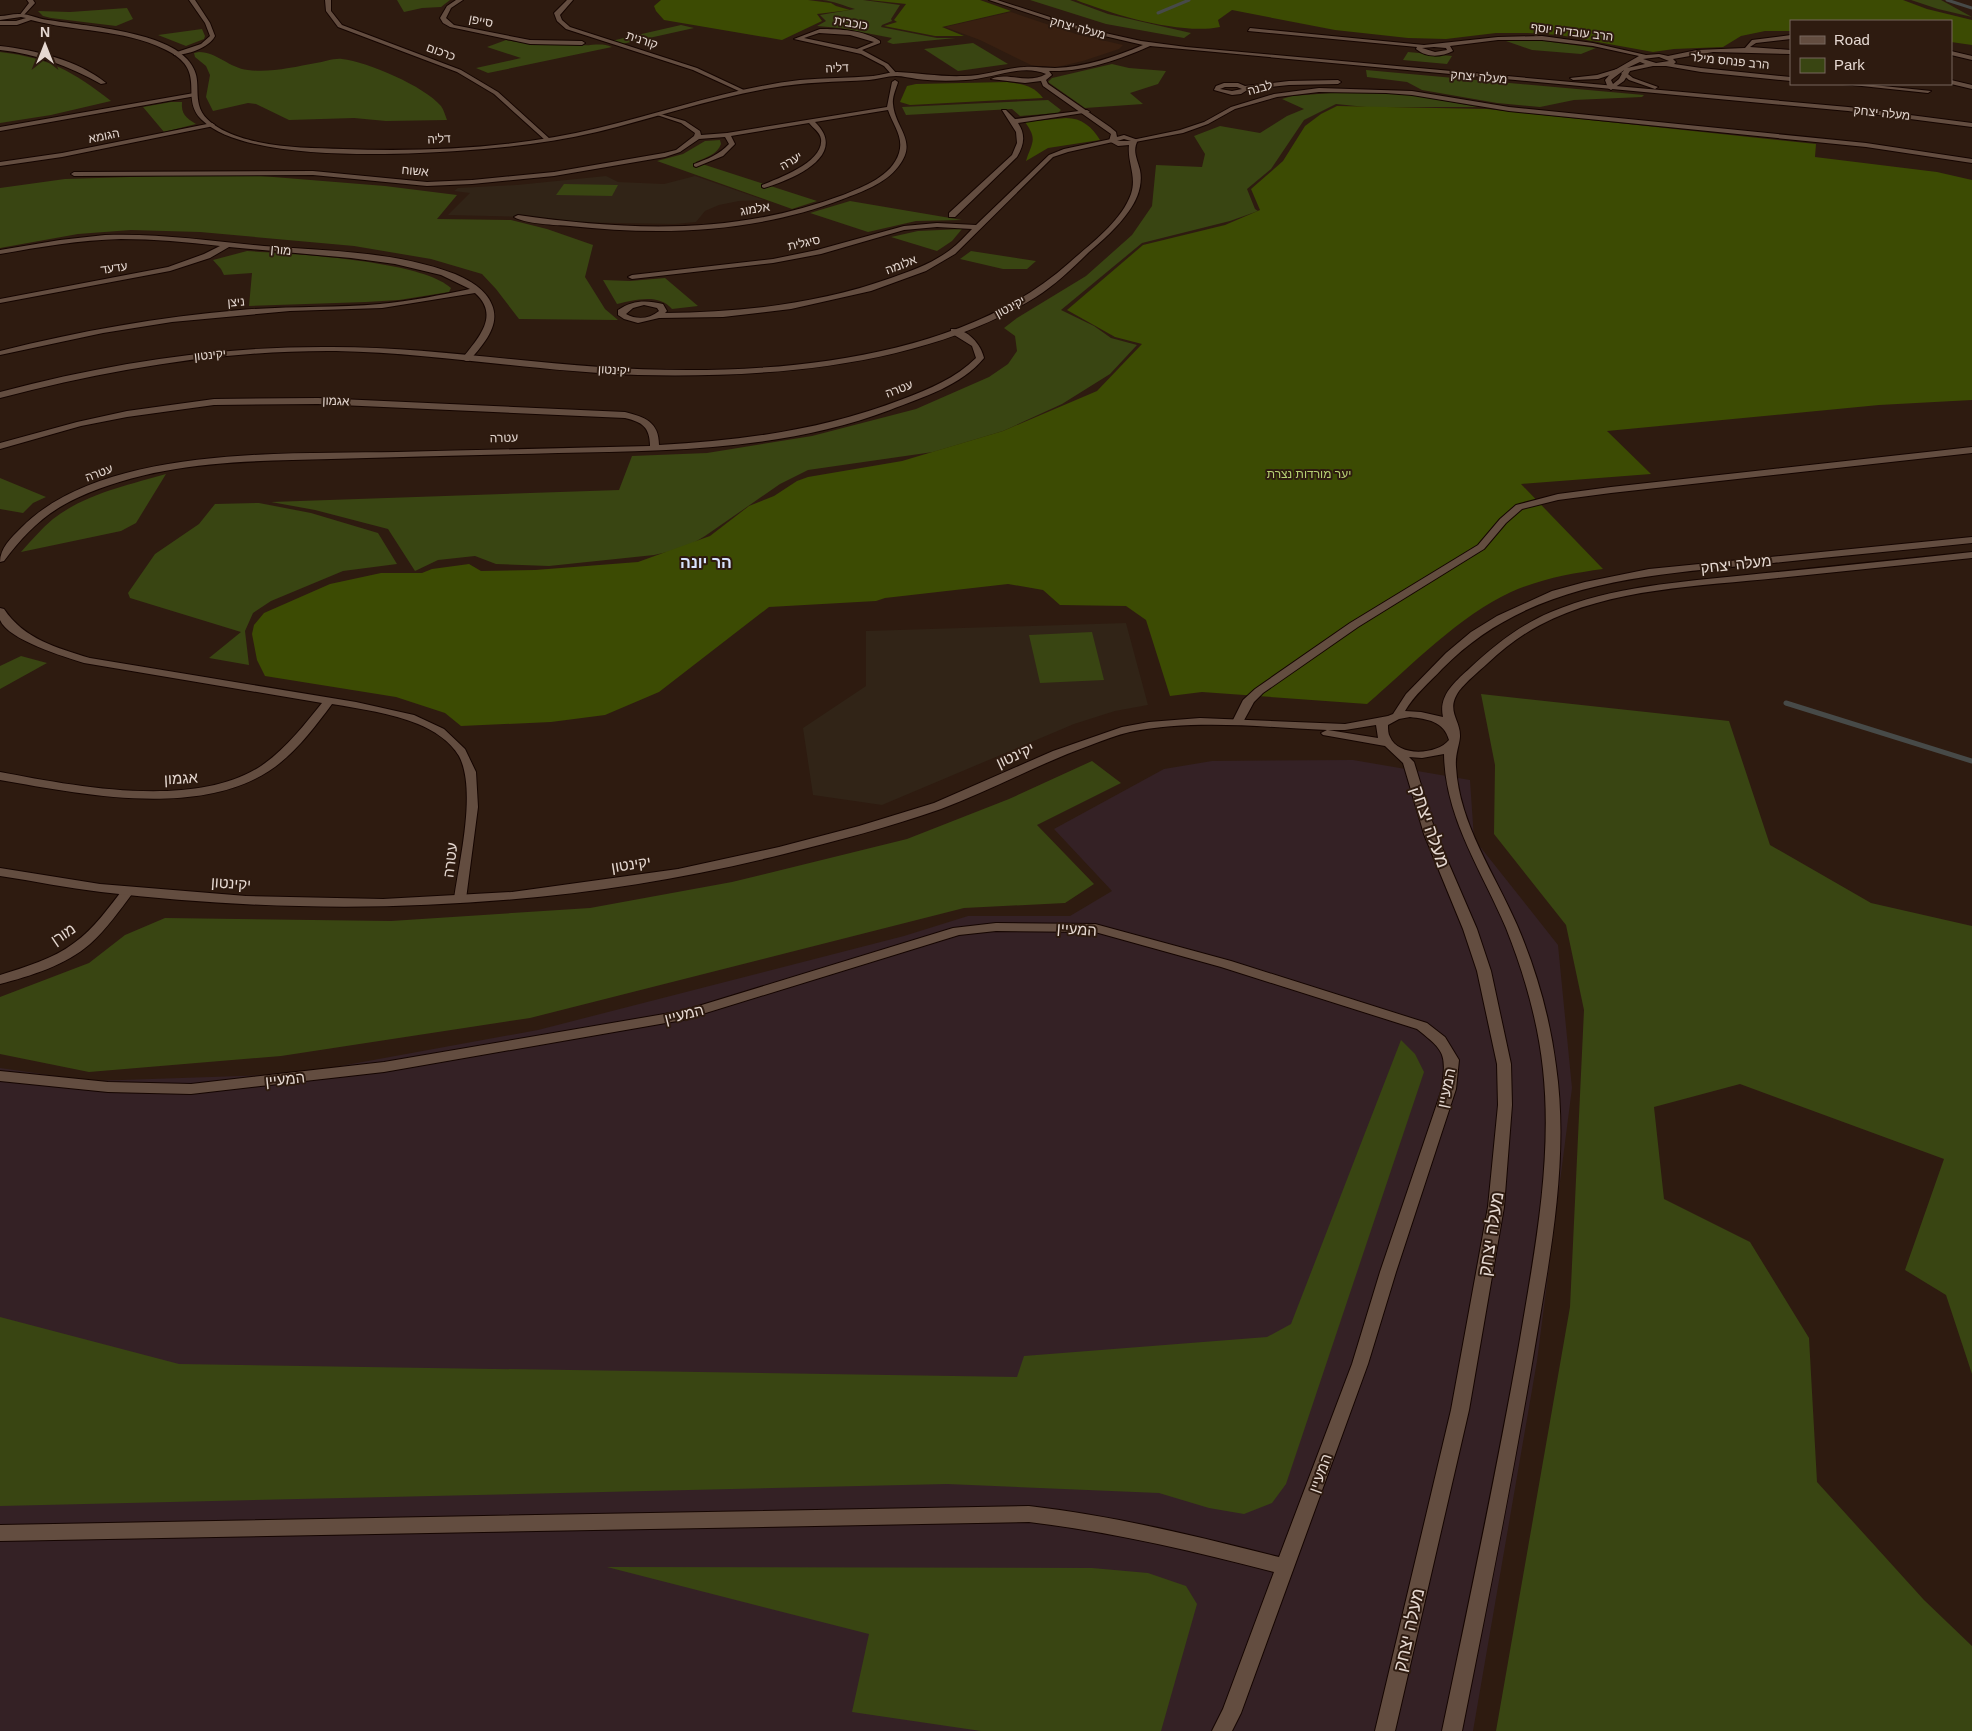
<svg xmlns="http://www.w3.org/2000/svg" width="1972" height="1731" viewBox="0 0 1972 1731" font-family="Helvetica,'Noto Sans Hebrew',sans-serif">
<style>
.built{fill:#392011}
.industrial{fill:#342125}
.education{fill:#312417}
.green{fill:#394512}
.forest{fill:#3c4b03}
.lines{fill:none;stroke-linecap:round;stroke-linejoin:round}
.stream-far1{stroke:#474a48;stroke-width:3}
.stream{stroke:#474a48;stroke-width:5}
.minor-casing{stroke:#150500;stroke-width:2}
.tertiary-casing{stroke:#150500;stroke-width:2}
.minor{fill:#634d40;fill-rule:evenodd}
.tertiary{fill:#634d40;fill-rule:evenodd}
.labels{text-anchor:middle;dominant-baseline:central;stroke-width:4;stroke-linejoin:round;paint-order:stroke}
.far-street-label{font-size:12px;fill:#e5d8d1;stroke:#2e1b10}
.far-park-label{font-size:12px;fill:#b7d074;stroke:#2e1b10}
.street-label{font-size:15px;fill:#e5d8d1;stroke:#2e1b10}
.far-district-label{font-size:16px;font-weight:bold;fill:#d8e2fe;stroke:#2e1b10}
.near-street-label{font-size:18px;fill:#e5d8d1;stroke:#2e1b10}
</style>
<rect width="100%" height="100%" fill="#2e1b10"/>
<polygon class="built" points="1011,12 1076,34 1123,45 1119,49 1083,61 1057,67 1038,66 1031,65 980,40 945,27"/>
<polygon class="industrial" points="1353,760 1470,780 1474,839 1558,945 1572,1088 1537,1361 1473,1731 0,1731 0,1068 91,1081 297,1074 538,1030 904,936 968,916 1070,916 1112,891 1054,829 1164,769 1212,761"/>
<g class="education">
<polygon points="606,176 618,182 664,184 695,176 764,200 739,201 719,205 705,211 696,222 675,224 559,222 526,217 448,215 470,193 454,191 458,188 517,185"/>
<polygon points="1126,623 1148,705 1115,711 1074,724 882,805 813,795 803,728 866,686 866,631"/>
</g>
<g class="green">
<polygon points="397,0 450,0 441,7 422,8 404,12"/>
<path d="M822 0H863L900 5 891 19 892 21 882 25 881 27 937 38H956L893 44 887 42 892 38 840 28 817 26 826 21 820 15 855 9C844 6 834 1 822 0Z"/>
<polygon points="1030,0 1070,0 1108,14 1191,33 1184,38 1106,24"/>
<polygon points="1911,0 1941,0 1972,17 1938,9"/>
<polygon points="127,8 133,19 116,26 51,18 43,16 38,11 70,12"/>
<polygon points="681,25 694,28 622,44 611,41"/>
<polygon points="202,29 205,36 204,39 186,46 158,35"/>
<polygon points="1530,39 1596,48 1581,54 1532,50 1506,41"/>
<path d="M506 40C531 45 556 45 581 45 592 46 601 42 612 47L488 73 476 68 521 58 487 47Z"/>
<polygon points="973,43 1008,64 958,71 924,49"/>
<path d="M0 52C50 58 72 71 111 101L51 115 0 123Z"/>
<path d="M199 52C217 52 229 68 248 70 270 73 294 67 316 63 324 62 334 58 342 59 368 62 424 86 441 106 444 110 445 115 447 120L386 121 354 118 289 120 256 104 248 103 213 111 206 97 210 75 206 66 195 57 194 53Z"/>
<polygon points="1408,52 1452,56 1447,64 1403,60"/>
<polygon points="1112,64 1129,68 1166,71 1158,84 1130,93 1143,104 1085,108 1048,82 1052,78"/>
<polygon points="1366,70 1644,95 1642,97 1574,100 1540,107 1497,103 1422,90 1407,82 1367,77"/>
<polygon points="1356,91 1413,95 1479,107 1366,107 1336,104 1304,120 1271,169 1247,189 1255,209 1258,211 1230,221 1142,243 1061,310 1094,326 1111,338 1137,345 1110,374 1062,404 1003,431 933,452 808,470 780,484 705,536 685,548 654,555 549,566 496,564 475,556 438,560 415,571 388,529 315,510 271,502 619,490 632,456 707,453 812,436 916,409 989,377 1008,364 1017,351 1015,336 1004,328 1017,318 1086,276 1132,235 1152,206 1156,165 1202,167 1205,154 1194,136 1220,126 1260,133 1287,116 1304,109 1282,99 1292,96"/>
<polygon points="1048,100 1061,110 1058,113 1020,116 1012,109 906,115 902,107"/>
<path d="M171 102H182C181 114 186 118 196 124L164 132 143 107Z"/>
<path d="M720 140 721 144C717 155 706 157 696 162L817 201 792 209 657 161 683 154 705 141Z"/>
<polygon points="161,176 261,176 385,186 457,195 437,219 511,220 547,229 593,245 585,277 605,309 618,320 519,319 496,289 482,274 431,259 354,246 200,232 131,230 78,234 0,248 0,188 65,179"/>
<polygon points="564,184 618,185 612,196 556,195"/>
<polygon points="850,201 962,220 916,221 868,232 810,213"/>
<polygon points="962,229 952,241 937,251 891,237 918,231"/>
<path d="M247 251C291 254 421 260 451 288L449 292 399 300 366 302 249 306 252 273 224 275 221 269 213 260Z"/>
<polygon points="971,251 1036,261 1027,269 1003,269 960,259"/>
<path d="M665 278 698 306 672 309C659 293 634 300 617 304L603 280 630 281Z"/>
<path d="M166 474 136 523 121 531 21 552C31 541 41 529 53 519 85 494 128 485 166 474Z"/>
<polygon points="0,478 46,497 33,503 23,513 0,509"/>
<polygon points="259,503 311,513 378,533 397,564 343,571 271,601 253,613 245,631 249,665 209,658 241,632 130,598 128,593 155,554 199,524 215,504"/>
<polygon points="1092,632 1104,680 1040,683 1029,635"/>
<polygon points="21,656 47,663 0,689 0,666"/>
<polygon points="1481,694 1729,721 1770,845 1871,903 1972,926 1972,1374 1946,1295 1905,1270 1944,1159 1740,1084 1654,1107 1664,1199 1750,1242 1809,1338 1817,1482 1924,1600 1972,1646 1972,1731 1496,1731 1570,1307 1584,1010 1566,925 1494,834 1495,765"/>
<polygon points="1092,761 1121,783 1037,825 1094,884 1065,903 964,908 530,1018 281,1056 89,1072 0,1054 0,997 89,963 125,935 165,918 391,921 590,908 732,882 907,839 1009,799"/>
<polygon points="1401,1040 1415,1054 1424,1072 1286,1484 1272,1503 1244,1514 1209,1508 1159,1493 947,1484 0,1506 0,1317 179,1364 1017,1377 1024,1356 1267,1337 1291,1324"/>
<polygon points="607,1567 1092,1568 1148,1573 1186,1586 1197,1604 1161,1731 981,1731 852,1712 869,1634"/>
</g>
<g class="forest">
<polygon points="661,0 808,0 831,3 836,6 850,10 817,14 822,21 782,40 664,20 656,11 654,6"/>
<polygon points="869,0 980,0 1011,11 942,27 964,36 935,36 884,26 897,22 894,20 906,4"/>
<path d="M1076 0H1903L1927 9 1972 20V45L1951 42V21H1791V31H1765L1741 36 1723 47 1674 49 1653 52 1559 35 1527 33H1496L1446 39 1408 38 1335 30 1232 10 1218 20 1220 27C1181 35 1114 15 1076 0Z"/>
<path d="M1007 82C1023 84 1034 86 1043 98L910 105 900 102 907 86 916 84Z"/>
<path d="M1337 106 1487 109 1816 144 1815 157 1937 172 1972 180V400L1879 405 1607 431 1651 474 1521 484 1603 569C1573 573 1540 579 1511 592 1460 615 1410 667 1367 704L1202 692 1170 696 1146 620 1126 606 1060 605 1043 590 1008 584 885 598 876 601 769 607 659 692 605 715 551 722 461 726 445 713 396 697 265 676 257 660 252 634 254 625 264 613 330 584 381 573H422L432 569 469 564 481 571 535 570 638 562 710 536 749 506 774 496 797 481 808 477 902 461 1003 431 1097 391 1142 344 1115 337 1067 310 1143 245 1225 225 1260 210 1251 189 1283 161 1305 126 1321 114Z"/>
<path d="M1066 118C1082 118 1092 127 1100 140L1048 148 1026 161C1032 142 1038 140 1025 122Z"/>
</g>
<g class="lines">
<g class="stream-far1">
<polyline points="1947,0 1972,8"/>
<polyline points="1158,13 1189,0"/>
</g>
<polyline class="stream" points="1786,703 1972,761"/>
<g class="minor-casing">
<g id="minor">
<polygon points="27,0 33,0 35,3 23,16 19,16 29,3"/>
<path d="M189 0H195L210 23 215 36C209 48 187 55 174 55V53L201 44 210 36 205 23Z"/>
<polygon points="325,0 331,0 331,11 342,25 461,70 498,92 550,139 545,140 494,94 457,72 338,27 326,11"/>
<polygon points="456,0 463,0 451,8 446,18 454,25 530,40 582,41 585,43 582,45 530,44 450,27 443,23 440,18 447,6"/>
<polygon points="567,0 573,0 560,15 562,20 570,27 697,68 746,91 741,92 693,70 566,29 557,21 554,13"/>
<path d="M1250 28 1424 45 1498 37 1542 36 1593 43 1646 55 1659 54 1668 56 1697 50 1745 48 1752 40 1791 35V39L1756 43 1750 47 1791 50V54L1713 52 1673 59 1676 62 1674 64 1701 68 1791 77V81L1701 72 1666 66H1653L1630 71 1624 81 1611 90 1608 88 1605 80 1613 71 1639 56 1593 46 1542 40H1498L1450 46 1453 51C1441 57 1427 58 1416 49L1417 47 1248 31ZM1434 47 1446 48 1447 50 1435 52 1422 48ZM1659 57 1669 61 1656 63 1643 59ZM1640 62 1645 64 1627 68ZM1624 70 1619 79 1613 84 1611 80Z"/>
<path d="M820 29C839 29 864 30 880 41V43L862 50 888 64 897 74 892 75 884 66 861 54 794 39ZM819 33 850 35 874 42 857 49 804 38Z"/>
<path d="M0 46C35 50 78 60 106 83L101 84C69 66 37 54 0 50Z"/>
<polygon points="1951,51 1972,56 1972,60 1951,55"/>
<path d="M895 80 898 82C896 89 892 97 893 104 895 129 919 141 898 167 885 184 861 192 843 199 755 233 663 236 570 226 557 225 524 224 514 217L518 215C630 231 736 235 843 195 863 187 892 176 899 153 904 137 893 125 888 110L815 122C850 156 791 180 764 188L762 187V185C779 178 824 162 821 139 820 132 813 128 809 123L731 136 735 144 723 156 696 167 694 166V164C707 159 719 155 729 144L725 137 699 139 680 152 665 157 554 176 472 184 427 186 313 175 74 176 71 174 74 172 313 171 427 182 472 180 554 172 664 153 676 150 694 136 695 133 681 123 657 115V113L685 121 700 131 701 135 727 133 887 107 892 82Z"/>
<polygon points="1951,80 1972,85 1972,89 1951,84"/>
<path d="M1289 81 1338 80 1341 82 1338 84 1289 85 1249 89 1241 94 1232 95 1214 90 1216 86 1224 83H1238L1245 86ZM1225 87H1237L1242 89 1232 91 1220 89Z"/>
<polygon points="1843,84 1864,84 1931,91 1928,93"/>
<polygon points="1319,88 1412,91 1509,107 1866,143 1972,159 1972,163 1866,147 1509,111 1412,95 1386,93 1319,92 1277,97 1235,109 1208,124 1183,133 1135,142 1132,140 1180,130 1204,122 1231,107 1274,94"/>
<polygon points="194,93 196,96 0,131 0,127"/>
<path d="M1002 110H1006L1015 119 1087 110 1090 112 1018 123C1026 135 1024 145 1017 157L955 217H949V213L1012 155 1017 143 1016 132Z"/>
<polygon points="212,123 215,125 214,126 62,157 0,166 0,162 62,153"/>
<path d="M1111 139 1114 141 1113 142 1068 152 1053 157 955 254 926 271 871 291 791 309 723 317 659 318 638 323 624 319 618 315V310C633 300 646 300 663 304L667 311 665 313C742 312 818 304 891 278 911 271 933 263 950 250 958 244 965 236 972 229L937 227 904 230 821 254 773 263 632 279 628 277 632 275 773 259 817 250 904 226 937 223 976 225 1049 155 1064 149ZM644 305 657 308 659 311C649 319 637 320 626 314L633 308Z"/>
<path d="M105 235C158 233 211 241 264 246 327 251 395 251 455 274 469 280 486 289 492 305 501 326 482 346 469 361H466L462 359C477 339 501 316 475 293L382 308 290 311 172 322 103 333 0 355V351C79 331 159 317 240 310 287 306 334 308 380 304 411 301 441 295 470 289L441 275 395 264 351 258 229 247 210 258 170 271 0 303V299L168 267 204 254 220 246C187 242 154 239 121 239 80 240 40 247 0 254V250L60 240Z"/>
<path d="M951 329C967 328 981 344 984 358 961 386 923 397 890 410 785 450 669 451 558 453 482 455 407 457 331 459 245 461 157 461 77 498 46 512 24 534 4 561L0 562C0 548 11 538 21 528 102 445 289 454 397 452 482 450 566 448 650 446 650 427 642 422 625 418L318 404 214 405 127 417 81 426 0 449V443L77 422 127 411 214 399 318 398 625 412C645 417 659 422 659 445 745 440 823 430 903 399 929 389 956 378 976 358L972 346 951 333Z"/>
<polygon points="1972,447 1972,453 1611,493 1558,500 1522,509 1506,523 1484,549 1358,627 1263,693 1254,702 1242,724 1238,725 1232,722 1243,700 1255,689 1350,623 1478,545 1500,519 1516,505 1558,494 1611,487"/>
<path d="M0 608 4 609C24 639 57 648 90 658L356 702 414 715 444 729 465 749 476 772 478 807 466 899 460 903 454 899C459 862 477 790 459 756 450 741 433 730 418 724 391 713 361 709 332 704 314 728 295 754 269 771 196 818 80 794 0 780V772C75 786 193 810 261 766 286 749 304 725 322 703L84 663C65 657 8 640 0 620 0 617 0 611 0 608Z"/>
<path d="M128 887 134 891 132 894C119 911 107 929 90 944 66 965 31 976 0 984V975C25 967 53 959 74 943 94 929 109 907 124 888Z"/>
<path d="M996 923 1095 924 1231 961 1427 1023 1445 1037 1459 1060 1456 1089 1396 1272 1368 1364 1241 1713 1232 1731H1212L1223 1709 1274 1572C1192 1551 1113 1532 1029 1522L0 1541V1525L1029 1506C1116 1516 1195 1536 1279 1557L1352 1364 1380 1272 1442 1089C1446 1054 1446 1052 1417 1029L1221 967 1095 932 996 931 959 935 683 1020 384 1072 191 1094 108 1092 0 1081V1071L108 1082 191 1084 384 1062 682 1011 953 928Z"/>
</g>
</g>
<g class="tertiary-casing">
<g id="tertiary">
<path d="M989 0H997L1087 29 1141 41 1186 47 1848 107 1972 123V127L1848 111 1150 46C1119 60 1084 72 1049 71L1052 75 1046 80 1048 84 1110 127 1116 132 1117 137 1124 135 1138 140C1132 151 1137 158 1140 170 1143 185 1137 200 1129 211 1118 227 1103 240 1089 252 1073 268 1055 285 1036 297 922 367 769 378 638 375 537 372 438 353 336 351 222 350 111 369 0 398V392C109 363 219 346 332 347 422 347 511 361 600 367 748 377 953 367 1069 263 1090 244 1121 222 1131 194 1137 176 1127 162 1129 145L1118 146 1109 141 1111 134 1043 86 1041 81 1025 83 991 79C1007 71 1027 85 1046 74 1022 63 992 79 966 80 950 81 933 81 917 79 910 78 903 76 896 76 887 76 878 79 869 80 836 82 804 82 771 88 712 98 655 118 597 132 551 143 504 148 457 151 398 155 244 162 202 120 178 97 210 70 164 49 123 29 75 32 31 20L17 25H0V21H16L26 18 21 17 0 20V16C6 16 12 14 18 14 28 13 38 19 48 20 84 26 162 31 187 59 202 76 195 86 199 105 204 127 239 138 258 142 286 148 315 148 343 149 428 152 516 148 598 128 666 112 731 88 800 80 824 78 849 78 873 76 881 75 889 72 897 72 920 73 941 77 964 76 985 76 1004 68 1024 67 1034 66 1045 68 1055 68 1085 67 1115 57 1143 45L1083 31ZM1124 139 1131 141H1117Z"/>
<polygon points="1617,69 1619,72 1598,79 1573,80 1570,78 1597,75"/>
<polygon points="1624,71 1633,78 1658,87 1655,89 1629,80 1621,73"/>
<path d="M1972 537V543C1906 550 1839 556 1773 563 1654 575 1531 578 1442 669 1430 682 1414 695 1405 711L1421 712 1443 717C1438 695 1456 681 1470 668 1495 645 1520 625 1551 612 1612 586 1681 582 1747 575 1822 568 1897 560 1972 552V558C1907 565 1843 571 1778 578 1701 586 1610 588 1540 625 1521 635 1504 648 1488 663 1478 672 1467 681 1459 691 1445 711 1461 720 1460 737 1459 747 1455 754 1456 767 1459 824 1495 874 1517 925 1536 969 1550 1018 1556 1066 1569 1156 1551 1251 1536 1340 1514 1471 1488 1601 1462 1731H1442C1469 1603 1496 1474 1519 1345 1534 1255 1553 1161 1543 1069 1538 1022 1524 973 1506 928 1482 871 1445 818 1444 754L1422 758 1409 757 1414 762 1436 834 1477 929 1491 971 1511 1064 1512 1105 1504 1207 1469 1410 1395 1731H1375L1451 1410 1488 1207 1498 1105 1497 1064 1477 971 1463 929 1424 834 1403 763 1385 746 1323 735 1321 733 1327 730C1262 727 1194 719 1130 732 1117 735 1104 740 1091 745 1040 763 992 790 941 809 890 827 836 841 784 854 561 910 328 919 101 892 67 888 34 881 0 876V868L100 884 246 896 383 899 512 892 678 869 779 847 859 826 934 803 1053 751 1122 727 1149 722 1200 718 1345 724 1388 716 1393 714 1406 694 1446 653 1471 632 1497 616 1552 591 1585 582 1649 569ZM1410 717C1427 719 1444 721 1449 740 1437 755 1398 757 1390 737 1388 734 1388 729 1388 725L1399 719ZM1376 725 1378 738 1328 730H1345Z"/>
</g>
</g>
<use href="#minor" class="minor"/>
<use href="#tertiary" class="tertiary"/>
</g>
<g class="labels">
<g class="far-street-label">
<text transform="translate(481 21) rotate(11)">סייפן</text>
<text transform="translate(851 23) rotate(9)">כוכבית</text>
<text transform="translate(1078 28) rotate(15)">מעלה יצחק</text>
<text transform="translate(1572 32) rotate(7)">הרב עובדיה יוסף</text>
<text transform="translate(642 40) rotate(18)">קורנית</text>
<text transform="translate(441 52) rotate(20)">כרכום</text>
<text transform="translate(1730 61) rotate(6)">הרב פנחס מילר</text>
<text transform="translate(837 68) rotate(-3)">דליה</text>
<text transform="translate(1479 77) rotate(5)">מעלה יצחק</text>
<text transform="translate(1260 88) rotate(-15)">לבנה</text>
<text transform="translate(1882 113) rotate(6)">מעלה יצחק</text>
<text transform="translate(104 136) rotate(-11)">הגומא</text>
<text transform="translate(439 139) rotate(-3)">דליה</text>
<text transform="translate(791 161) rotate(-30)">יערה</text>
<text transform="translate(415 171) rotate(5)">אשוח</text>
<text transform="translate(755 209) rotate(-10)">אלמוג</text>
<text transform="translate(804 243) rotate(-13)">סיגלית</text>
<text transform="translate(281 250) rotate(5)">מורן</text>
<text transform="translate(901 265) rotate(-21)">אלומה</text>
<text transform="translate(114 268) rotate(-9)">עדעד</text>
<text transform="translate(236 302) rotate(-5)">ניצן</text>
<text transform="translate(1010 307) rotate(-28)">יקינטון</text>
<text transform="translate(210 355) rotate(-6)">יקינטון</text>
<text transform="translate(614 370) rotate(3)">יקינטון</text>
<text transform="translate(899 389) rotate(-21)">עטרה</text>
<text transform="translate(336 401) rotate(2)">אגמון</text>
<text transform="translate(504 438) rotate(-1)">עטרה</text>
<text transform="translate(99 473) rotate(-20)">עטרה</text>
</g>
<g class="far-park-label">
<text x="1309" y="474">יער מורדות נצרת</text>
</g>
<g class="street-label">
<text transform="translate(1736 564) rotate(-6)">מעלה יצחק</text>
<text transform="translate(1015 755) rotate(-25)">יקינטון</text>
<text transform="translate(181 778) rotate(-3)">אגמון</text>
<text transform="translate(450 860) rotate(-83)">עטרה</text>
<text transform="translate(631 864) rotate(-9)">יקינטון</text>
<text transform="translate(231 883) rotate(4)">יקינטון</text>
<text transform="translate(1077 929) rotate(4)">המעיין</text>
<text transform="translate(63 934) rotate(-34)">מורן</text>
<text transform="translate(684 1014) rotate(-14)">המעיין</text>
<text transform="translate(285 1079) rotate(-6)">המעיין</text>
<text transform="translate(1446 1088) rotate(-78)">המעיין</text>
<text transform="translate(1320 1473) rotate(-70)">המעיין</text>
</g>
<g class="far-district-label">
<text x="706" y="562">הר יונה</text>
</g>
<g class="near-street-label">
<text transform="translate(1430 827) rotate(71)">מעלה יצחק</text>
<text transform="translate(1491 1234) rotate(-81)">מעלה יצחק</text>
<text transform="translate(1409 1630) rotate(-77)">מעלה יצחק</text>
</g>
</g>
<rect x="1790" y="20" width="162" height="65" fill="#2e1b10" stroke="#77675d"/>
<rect x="1800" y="36" width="25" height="8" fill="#634d40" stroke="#77675d"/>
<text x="1834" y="45" font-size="15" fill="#e5d8d1">Road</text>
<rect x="1800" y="58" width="25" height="15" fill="#394512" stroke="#77675d"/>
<text x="1834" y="70" font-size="15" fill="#e5d8d1">Park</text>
<g transform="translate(45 45)" stroke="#2e1b10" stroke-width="4" paint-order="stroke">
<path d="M0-4L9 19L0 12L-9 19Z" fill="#e5d8d1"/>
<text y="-8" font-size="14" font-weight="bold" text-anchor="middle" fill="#e5d8d1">N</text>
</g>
</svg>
